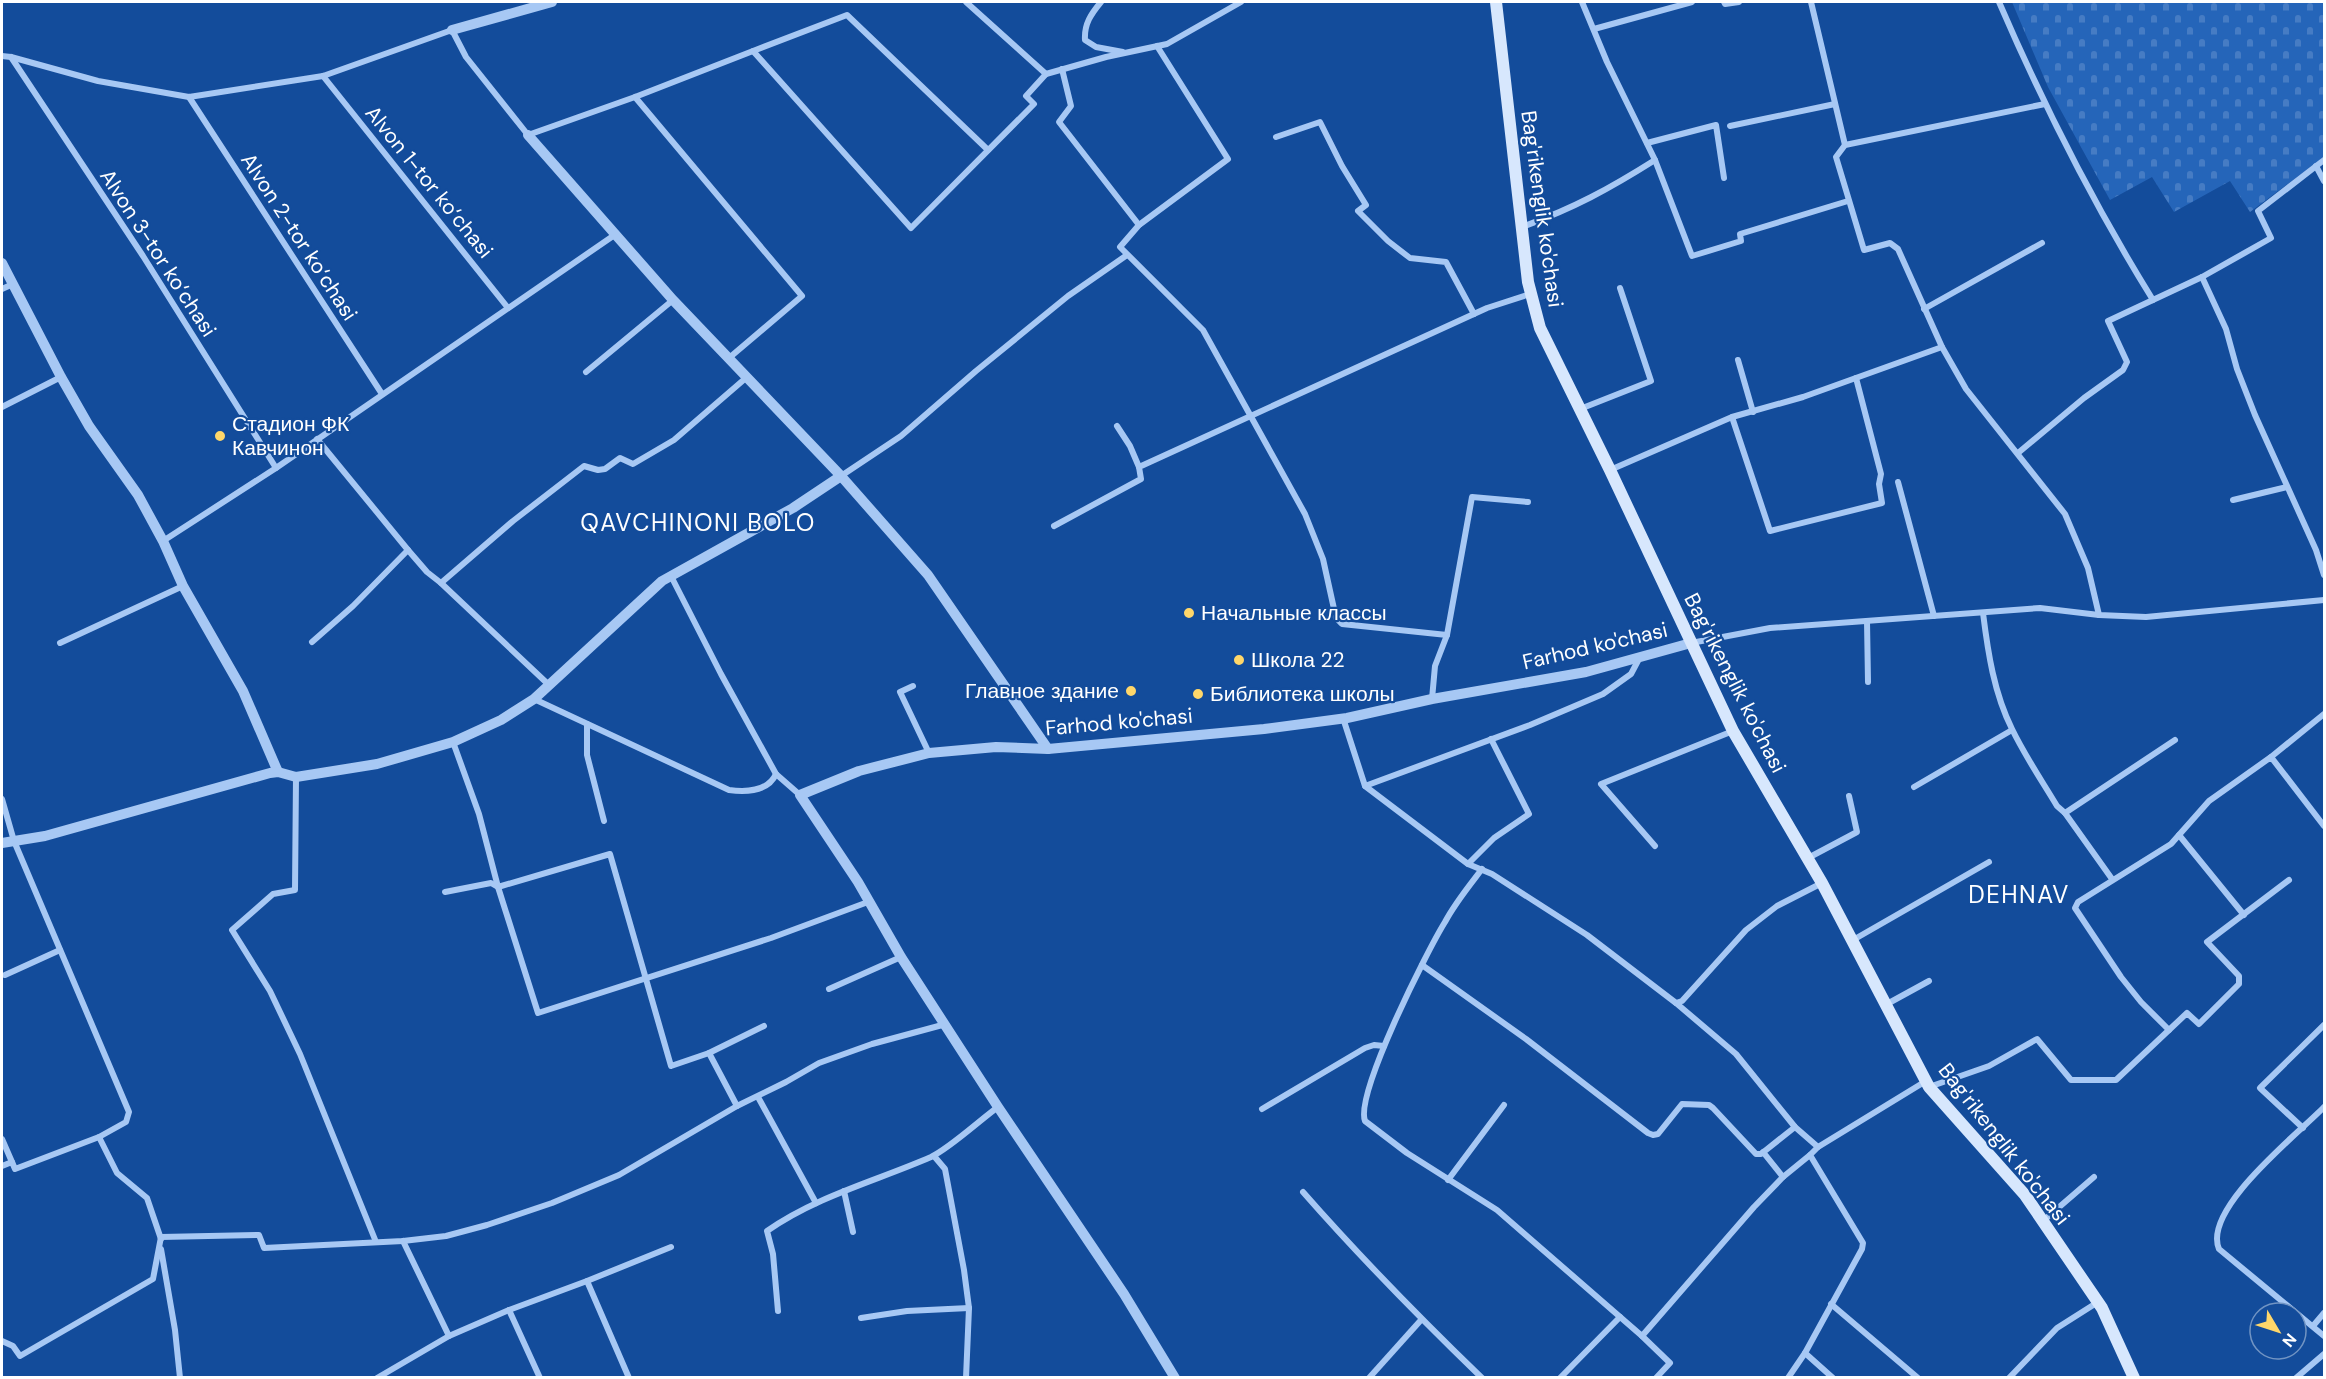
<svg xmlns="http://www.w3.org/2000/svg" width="2326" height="1379" viewBox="0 0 2326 1379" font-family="'DM Sans',sans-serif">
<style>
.cemetery{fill:url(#cemetery-stones)}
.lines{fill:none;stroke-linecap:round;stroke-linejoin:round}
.minor{stroke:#a7c8f4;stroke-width:6}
.tertiary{stroke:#a7c8f4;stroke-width:10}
.secondary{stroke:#d7e7fd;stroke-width:12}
.poi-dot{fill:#ffd76a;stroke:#134c9b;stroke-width:2}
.labels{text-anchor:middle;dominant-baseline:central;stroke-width:4.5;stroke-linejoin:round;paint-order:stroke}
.street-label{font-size:21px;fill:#fff;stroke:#134c9b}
.poi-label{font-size:21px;fill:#fff;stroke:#134c9b;text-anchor:start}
.quarter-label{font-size:24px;letter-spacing:1.5px;fill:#fff;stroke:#134c9b}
</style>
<defs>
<pattern id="cemetery-stones" width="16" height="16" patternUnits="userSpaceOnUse" patternTransform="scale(1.5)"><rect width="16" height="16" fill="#2565b9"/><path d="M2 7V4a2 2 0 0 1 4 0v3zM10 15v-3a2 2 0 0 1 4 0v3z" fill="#467cc4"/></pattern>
</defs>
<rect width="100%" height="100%" fill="#134c9b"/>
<polygon class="cemetery" points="2012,2 2324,2 2324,157 2250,212 2230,181 2174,212 2152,177 2110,200 2048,87"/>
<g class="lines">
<g class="minor">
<polyline points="966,2 1046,74"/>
<path d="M1101 2C1091 14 1084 24 1085 40L1096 47 1123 52"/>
<polyline points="1582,2 1607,62 1655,160 1692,256 1741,241 1740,234 1848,201"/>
<polyline points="1724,2 1725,4 1739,2"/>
<polyline points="1811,2 1845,145"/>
<path d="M1999 2C2043 104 2094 205 2153 300"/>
<polyline points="1594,29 1692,2"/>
<polyline points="1157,46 1228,159 1139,225 1120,247 1203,330 1305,514 1323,559 1336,618 1342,624 1447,635"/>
<polyline points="753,51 847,15 988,150"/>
<polyline points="2,56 11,57 98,81 189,97 323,76 452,30 466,57 528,135 635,97 753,51 911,228 1034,104 1026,96 1046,74 1106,57 1167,44 1241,2"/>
<polyline points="11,57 143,256 276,468"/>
<polyline points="1062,69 1071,106 1059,122 1139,225"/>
<polyline points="323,76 508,308"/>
<polyline points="189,97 382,394"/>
<polyline points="635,97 802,296 729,358"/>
<polyline points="2045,104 1845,145 1836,157 1864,250 1890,243 1898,249 1942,347 1966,389 2065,514 2088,568 2099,615"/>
<polyline points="1730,126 1835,104"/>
<polyline points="1276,137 1320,122 1342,166 1366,205 1358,211 1388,241 1410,258 1446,262 1474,314"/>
<polyline points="1647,143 1716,125 1724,178"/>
<polyline points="2316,166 2324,181"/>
<path d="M1522 227C1574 208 1609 189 1655 160"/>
<polyline points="2202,277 2226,329 2237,369 2255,415 2316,550 2324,575"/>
<polyline points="2,289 13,284"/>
<polyline points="1924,309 2042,243"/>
<polyline points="1738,360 1753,412"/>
<polyline points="586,372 673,300"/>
<polyline points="2,407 61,377"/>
<polyline points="1580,409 1651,381 1620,288"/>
<polyline points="1732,417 1770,531 1882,503 1879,484 1881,474 1856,378"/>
<polyline points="1117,426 1130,446 1139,467"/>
<polyline points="317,439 408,550 427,572 441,583 513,521 584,466 598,470 605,469 620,458 633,464 674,440 747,377"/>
<polyline points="2018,453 2084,398 2123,370 2127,362 2108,321 2202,277 2271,238 2258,211 2324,160"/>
<polyline points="1610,470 1732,417 1803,397 1942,347"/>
<polyline points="841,476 901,436 976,371 1068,296 1127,255"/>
<polyline points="1898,482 1934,616"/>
<polyline points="2233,500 2287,487"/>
<polyline points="1054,526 1141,479 1139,467 1487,308 1530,294"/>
<polyline points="163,541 276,468 616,234"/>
<polyline points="671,576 721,674 776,774 800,795"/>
<polyline points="441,583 549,685"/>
<path d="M1983 613C1988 653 1994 693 2012 729 2025 756 2042 781 2057 806L2065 813"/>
<polyline points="1867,621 1868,682"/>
<polyline points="312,642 353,606 408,550"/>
<polyline points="60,643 183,586"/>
<polyline points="1691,643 1770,628 2040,608 2099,615 2146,617 2324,600"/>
<polyline points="913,686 900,692 929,753"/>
<path d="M534 699 729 790C745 792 768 792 776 774"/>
<polyline points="1432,699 1435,666 1447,635 1472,497 1528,502"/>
<polyline points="1343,718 1365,786 1468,864 1492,874 1587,935 1676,1003 1682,1001 1746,930 1777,906 1822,883"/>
<polyline points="587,724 587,755 604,821"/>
<polyline points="453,742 479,814 498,887 538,1013 771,938 868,902"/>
<polyline points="2271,757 2324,714"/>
<polyline points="296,777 295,890 273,894 232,930 270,991 300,1054 376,1242"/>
<polyline points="1365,786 1530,725 1603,694 1631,674 1640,657"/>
<polyline points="1914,787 2012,730"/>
<polyline points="2,799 14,841 129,1112 126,1122 99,1137 117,1173 147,1198 161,1239"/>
<polyline points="2179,835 2244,915"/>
<polyline points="1655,846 1601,784 1733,731"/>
<polyline points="1808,858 1857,832 1849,796"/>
<polyline points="1468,864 1494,838 1529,814 1491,739"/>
<path d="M1482 869C1469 886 1455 903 1445 922 1427 951 1355 1094 1365 1121L1407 1153 1497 1210 1642 1336 1754 1207 1783 1177 1810 1155"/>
<polyline points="2112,879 2065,813 2175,740"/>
<polyline points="2289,880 2207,942 2239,976 2239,984 2199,1024 2187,1013 2169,1030 2141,1002 2121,977 2075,908 2078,902 2171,844 2209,801 2271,757 2324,826"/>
<polyline points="445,892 491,883 498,887 610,854 671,1066 709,1053"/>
<polyline points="1853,940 1989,862"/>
<polyline points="1422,965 1526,1039 1648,1133 1653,1135 1658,1134 1682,1104 1709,1105 1713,1108 1756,1154 1761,1154 1795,1127"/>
<polyline points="5,975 60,950"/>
<polyline points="829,989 901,957"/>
<polyline points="1676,1003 1736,1054 1795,1127 1818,1147 1926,1081"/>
<polyline points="1887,1004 1929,981"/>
<polyline points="1929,1087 1989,1066 2037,1039 2071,1080 2116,1080 2169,1030"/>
<polyline points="758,1097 816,1203"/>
<polyline points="737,1106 709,1053 764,1026"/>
<path d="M2324 1107C2298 1134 2202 1209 2219 1249L2324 1336"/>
<polyline points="1262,1109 1365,1048 1374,1045 1384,1046"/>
<polyline points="2303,1128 2260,1088 2324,1025"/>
<polyline points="2,1139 12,1162"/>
<polyline points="1818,1147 1810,1155 1863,1243 1862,1249 1805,1353 1833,1378"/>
<polyline points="1763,1152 1783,1177"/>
<polyline points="934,1156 945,1169 964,1270 969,1308 966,1378"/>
<polyline points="2,1166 12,1162 15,1169 99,1137"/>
<polyline points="1448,1180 1504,1105"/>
<polyline points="844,1191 853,1232"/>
<path d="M1303 1192C1360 1257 1420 1318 1482 1378"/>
<polyline points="2043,1221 2094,1177"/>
<polyline points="403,1241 449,1336"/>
<polyline points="161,1249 175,1330 180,1378"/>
<polyline points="587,1281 629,1378"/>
<polyline points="1831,1304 1918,1378"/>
<polyline points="509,1310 540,1378"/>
<path d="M778 1311 773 1254 767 1231C817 1196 876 1181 931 1157 950 1148 980 1120 998 1107"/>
<polyline points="861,1318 907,1311 969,1308"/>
<polyline points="2313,1326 2324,1313"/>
<polyline points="1642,1336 1670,1363 1656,1378"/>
<polyline points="2,1341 13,1346 20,1356 153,1279 161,1237 259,1235 264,1248 403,1241 446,1236 487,1225 552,1203 619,1175 737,1106 786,1082 819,1063 872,1044 946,1024"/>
<polyline points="377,1378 449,1336 509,1310 587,1281 671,1247"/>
<polyline points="1369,1378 1421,1320"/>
<polyline points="1560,1378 1620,1317"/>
<polyline points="1788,1378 1805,1353"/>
<polyline points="2009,1378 2057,1328 2098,1302"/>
<polyline points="2296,1378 2324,1354"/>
</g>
<g class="tertiary">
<polyline points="452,30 552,2"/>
<polyline points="528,135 673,300 841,476 928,575 1048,749"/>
<polyline points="2,263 61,377 89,426 138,495 163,541 183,586 243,691 278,772"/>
<polyline points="2,843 45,836 270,773 278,772 296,777 377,764 453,742 501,720 534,699 662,581 793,508 841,476"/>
<polyline points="1175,1378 1124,1294 998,1107 901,957 858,882 800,795 859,771 929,753 996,747 1048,749 1264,729 1347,718 1432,699 1586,672 1691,643"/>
</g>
<polyline class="secondary" points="1496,2 1528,282 1540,328 1610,470 1733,731 1822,883 1929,1087 2025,1195 2102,1308 2134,1378"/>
</g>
<g class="poi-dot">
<circle cx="220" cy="436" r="6"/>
<circle cx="1189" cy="613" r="6"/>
<circle cx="1239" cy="660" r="6"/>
<circle cx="1131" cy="691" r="6"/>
<circle cx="1198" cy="694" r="6"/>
</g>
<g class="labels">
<g class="street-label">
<text transform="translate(429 182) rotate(51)">Alvon 1-tor ko‘chasi</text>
<text transform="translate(1542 209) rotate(82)">Bag'rikenglik ko'chasi</text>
<text transform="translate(299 237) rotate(57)">Alvon 2-tor ko‘chasi</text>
<text transform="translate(158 253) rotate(57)">Alvon 3-tor ko‘chasi</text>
<text transform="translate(1595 646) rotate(-13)">Farhod ko'chasi</text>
<text transform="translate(1735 683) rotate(63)">Bag'rikenglik ko'chasi</text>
<text transform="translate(1119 722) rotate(-5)">Farhod ko'chasi</text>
<text transform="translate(2004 1144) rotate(52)">Bag'rikenglik ko'chasi</text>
</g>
<g class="poi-label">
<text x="232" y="424">Стадион ФК<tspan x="232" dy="24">Кавчинон</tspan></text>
<text x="1201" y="613">Начальные классы</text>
<text x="1251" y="660">Школа 22</text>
<text x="1119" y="691" text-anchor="end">Главное здание</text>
<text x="1210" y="694">Библиотека школы</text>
</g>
<g class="quarter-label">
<text x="698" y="522">QAVCHINONI BOLO</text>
<text x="2019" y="894">DEHNAV</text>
</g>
</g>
<rect width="2326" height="1379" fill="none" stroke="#ffffff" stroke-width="6"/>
<g transform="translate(2278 1331) rotate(129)"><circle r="28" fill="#134c9b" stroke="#7194c3" stroke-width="1.5"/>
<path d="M0-4.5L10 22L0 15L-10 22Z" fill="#ffd76a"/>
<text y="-9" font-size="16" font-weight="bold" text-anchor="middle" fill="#ffffff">N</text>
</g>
</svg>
